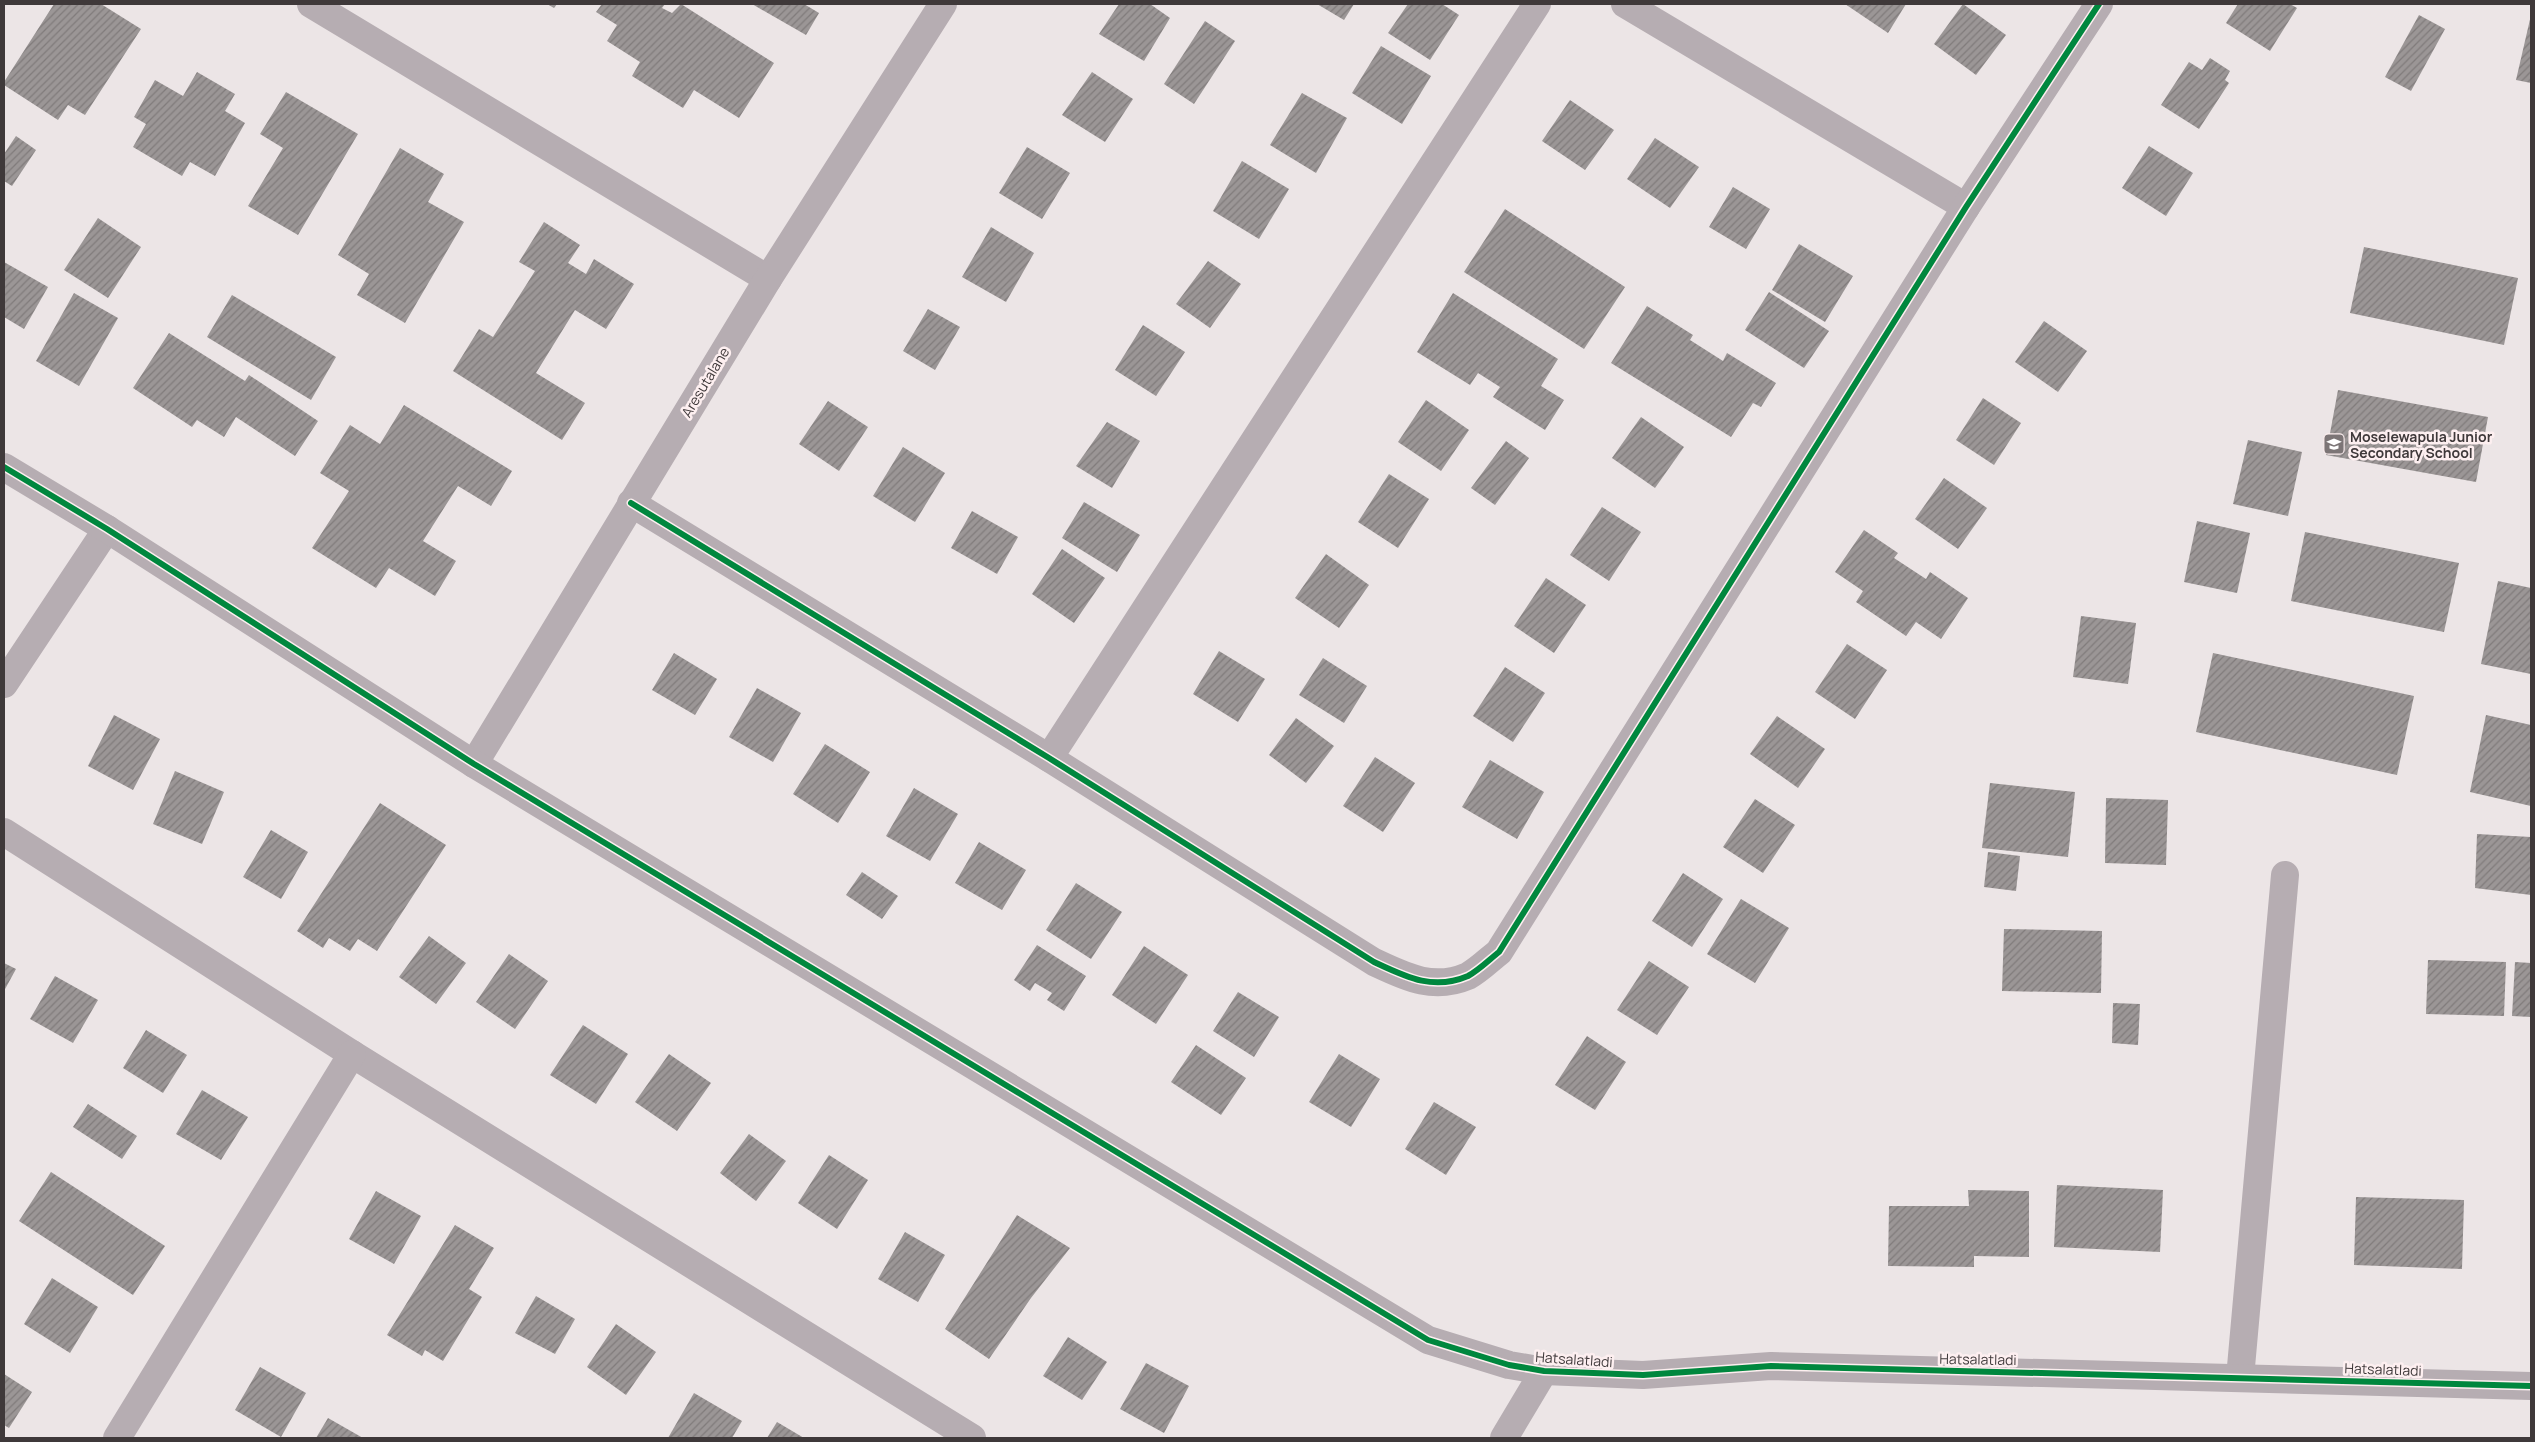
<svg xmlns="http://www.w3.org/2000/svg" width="2535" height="1442" viewBox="0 0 2535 1442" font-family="Manrope,sans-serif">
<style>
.building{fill:url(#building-hatch)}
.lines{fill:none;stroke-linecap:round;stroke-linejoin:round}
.minor{stroke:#b6adb2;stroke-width:28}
.tertiary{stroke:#b6adb2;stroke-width:28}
.cycleway-casing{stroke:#fdeff0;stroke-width:9}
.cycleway{stroke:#00873e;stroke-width:6}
.labels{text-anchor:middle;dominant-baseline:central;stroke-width:5;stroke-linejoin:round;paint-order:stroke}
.street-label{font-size:14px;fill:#3f393a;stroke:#fdeff0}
.poi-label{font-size:14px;font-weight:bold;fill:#3f393a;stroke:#fdeff0;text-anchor:start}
</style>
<defs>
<pattern id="building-hatch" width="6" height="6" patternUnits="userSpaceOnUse" patternTransform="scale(1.25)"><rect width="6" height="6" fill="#9b9696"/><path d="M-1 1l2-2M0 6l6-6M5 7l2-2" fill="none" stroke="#807b7b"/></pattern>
</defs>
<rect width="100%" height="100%" fill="#ece5e6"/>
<g class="building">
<polygon points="54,4 101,4 141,29 85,115 68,105 58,120 4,85 4,82"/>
<polygon points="547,4 557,4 554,8"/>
<polygon points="602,4 665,4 662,8 672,13 681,4 774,63 739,118 694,90 683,108 632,76 640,62 607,41 617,25 596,12"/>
<polygon points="752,4 804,4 819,13 806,35"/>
<polygon points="1119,4 1150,4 1170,18 1144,61 1099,34"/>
<polygon points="1317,4 1354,4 1344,20"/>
<polygon points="1408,4 1442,4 1459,15 1430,60 1388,33"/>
<polygon points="1845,4 1906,4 1888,33"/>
<polygon points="1963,4 2006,35 1976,75 1934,44"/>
<polygon points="2238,4 2290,4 2297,8 2270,51 2226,23"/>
<polygon points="2419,15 2445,29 2411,91 2385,77"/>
<polygon points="2531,15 2531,83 2516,80"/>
<polygon points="1205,21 1235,41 1194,104 1164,84"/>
<polygon points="1381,46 1431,76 1402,124 1352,93"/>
<polygon points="2210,58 2230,71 2225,80 2229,83 2199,129 2161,105 2189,62 2202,70"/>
<polygon points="197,72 235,94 225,111 245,123 215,176 190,162 182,176 133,147 146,124 134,117 155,80 183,96"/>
<polygon points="1092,72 1133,99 1105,142 1062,115"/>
<polygon points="286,92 358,134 298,235 248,206 283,148 260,134"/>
<polygon points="1302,93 1347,118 1316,173 1270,145"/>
<polygon points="1570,100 1614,130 1585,170 1542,141"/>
<polygon points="16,136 36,150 12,186 4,181 4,154"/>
<polygon points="1655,138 1699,167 1670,208 1627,179"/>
<polygon points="2149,146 2193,173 2166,216 2122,188"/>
<polygon points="1027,147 1070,173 1042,219 999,193"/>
<polygon points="400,148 444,174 428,202 464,222 405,323 357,295 369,274 338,255"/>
<polygon points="1242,161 1289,189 1259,239 1213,211"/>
<polygon points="1733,187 1770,209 1746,249 1709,227"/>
<polygon points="1505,209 1625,287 1584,349 1464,272"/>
<polygon points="98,218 141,247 108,298 64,270"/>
<polygon points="544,222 580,245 568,263 586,274 594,259 634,284 606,329 575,310 536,373 585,403 562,440 453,371 479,329 493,337 535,271 519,262"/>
<polygon points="991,227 1034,253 1006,302 962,277"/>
<polygon points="1799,244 1853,276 1825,322 1772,290"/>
<polygon points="2364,247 2518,278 2504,345 2350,313"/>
<polygon points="1208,261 1241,284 1210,328 1176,304"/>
<polygon points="4,262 48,287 24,329 4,317"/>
<polygon points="1769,292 1829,331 1804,368 1745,330"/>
<polygon points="74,293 118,318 79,386 36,361"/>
<polygon points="1453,293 1558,359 1541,386 1564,400 1545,430 1493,397 1500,387 1478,373 1470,385 1417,352"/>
<polygon points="232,295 336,357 311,400 207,337"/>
<polygon points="1647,306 1693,335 1690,340 1723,361 1727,353 1776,383 1761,407 1753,403 1731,437 1611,363"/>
<polygon points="928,309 960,327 935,370 903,351"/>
<polygon points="2044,321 2087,351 2058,392 2015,362"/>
<polygon points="1143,325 1185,352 1156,396 1115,370"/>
<polygon points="169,333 245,381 249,375 318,421 295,456 236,417 224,437 197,420 192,427 133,388"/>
<polygon points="2338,390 2488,417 2476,482 2326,455"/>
<polygon points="1983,398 2021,423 1994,465 1956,440"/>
<polygon points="1426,400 1469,430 1441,471 1398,442"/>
<polygon points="828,401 868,427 839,471 799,444"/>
<polygon points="404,405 512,471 491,506 458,486 423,541 456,561 435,596 389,568 376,588 312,548 349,491 320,473 350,425 380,444"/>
<polygon points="1641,417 1684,447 1655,488 1612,458"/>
<polygon points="1107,422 1140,441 1112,488 1076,466"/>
<polygon points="2248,440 2302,452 2288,516 2233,504"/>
<polygon points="1506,441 1529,458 1495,505 1471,488"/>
<polygon points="903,447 945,473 915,522 873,496"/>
<polygon points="1389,474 1429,499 1398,548 1358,522"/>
<polygon points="1944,478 1987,508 1958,549 1915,519"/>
<polygon points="1084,502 1140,535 1117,572 1062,538"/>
<polygon points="1602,507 1641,532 1609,581 1570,555"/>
<polygon points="972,511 1018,537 997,574 951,548"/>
<polygon points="2197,521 2250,533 2237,593 2184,582"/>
<polygon points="1864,530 1898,553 1894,558 1926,579 1930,572 1968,598 1941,639 1916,622 1906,636 1856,602 1863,591 1835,572"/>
<polygon points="2305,532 2459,563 2444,632 2291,601"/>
<polygon points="1062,549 1105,578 1074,623 1032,594"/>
<polygon points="1326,554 1369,585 1339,628 1295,598"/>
<polygon points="1546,578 1586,605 1554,653 1514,626"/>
<polygon points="2498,581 2531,588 2531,674 2481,664"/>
<polygon points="2081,616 2136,623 2128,684 2073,677"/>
<polygon points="1847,644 1887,670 1855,719 1815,692"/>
<polygon points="1219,651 1265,679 1238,722 1193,694"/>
<polygon points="674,653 717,679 695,715 652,690"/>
<polygon points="2213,653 2414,696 2397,775 2196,732"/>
<polygon points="1323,658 1367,686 1344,723 1299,695"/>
<polygon points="1505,667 1545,693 1513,742 1473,716"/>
<polygon points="757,688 801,713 773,762 729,737"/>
<polygon points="114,715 160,739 133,790 88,766"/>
<polygon points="2486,715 2531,725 2531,806 2470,792"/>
<polygon points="1777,716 1825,749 1798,788 1750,754"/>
<polygon points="1296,718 1334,746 1306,783 1269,755"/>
<polygon points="825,744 870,772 838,823 793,794"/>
<polygon points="1375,757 1415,783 1383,832 1343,806"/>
<polygon points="1490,760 1544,792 1517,839 1462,807"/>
<polygon points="175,771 224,792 202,844 153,824"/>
<polygon points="1990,783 2075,792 2068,857 1982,848"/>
<polygon points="914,788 958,814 930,861 886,836"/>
<polygon points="2106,798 2168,800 2166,865 2105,863"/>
<polygon points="1755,799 1795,825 1763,873 1723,847"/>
<polygon points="380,803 446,845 377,951 358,939 350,951 329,938 323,948 297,931"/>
<polygon points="271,830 308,852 281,899 243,877"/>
<polygon points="2477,834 2531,837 2531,895 2475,888"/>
<polygon points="979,842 1026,870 1002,910 955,883"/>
<polygon points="1988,852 2020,856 2016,891 1984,887"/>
<polygon points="862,872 898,896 882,919 846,895"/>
<polygon points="1683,873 1723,899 1692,947 1652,921"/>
<polygon points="1076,883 1122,912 1091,959 1046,930"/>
<polygon points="1741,899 1789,928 1755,983 1707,954"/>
<polygon points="2004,929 2102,931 2101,993 2002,991"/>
<polygon points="429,936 466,963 436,1004 399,977"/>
<polygon points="1037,945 1086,976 1064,1011 1047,1000 1052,993 1035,983 1030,991 1014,980"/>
<polygon points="1144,946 1188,975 1156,1024 1112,995"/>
<polygon points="509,954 548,981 515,1029 476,1002"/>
<polygon points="2428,960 2506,962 2504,1016 2426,1014"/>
<polygon points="1649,961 1689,987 1657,1035 1617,1010"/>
<polygon points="2515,962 2531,963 2531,1017 2512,1016"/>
<polygon points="4,963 16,969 4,991"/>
<polygon points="55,976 98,1000 73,1043 30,1019"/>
<polygon points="1238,992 1279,1017 1254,1057 1213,1031"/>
<polygon points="2113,1003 2140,1004 2138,1045 2112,1043"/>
<polygon points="583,1025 628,1054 596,1104 550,1075"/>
<polygon points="146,1030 187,1055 163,1093 123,1068"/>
<polygon points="1587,1036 1626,1062 1595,1110 1555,1085"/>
<polygon points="1196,1045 1246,1078 1221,1115 1171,1082"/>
<polygon points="669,1054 711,1083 677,1131 635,1102"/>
<polygon points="1339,1054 1380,1079 1351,1127 1309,1102"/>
<polygon points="202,1090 248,1117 221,1160 176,1134"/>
<polygon points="1434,1102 1476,1127 1446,1175 1405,1149"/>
<polygon points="88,1104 137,1136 122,1159 73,1127"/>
<polygon points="749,1134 786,1161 756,1201 720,1173"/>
<polygon points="829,1155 868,1180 837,1229 798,1203"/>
<polygon points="51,1172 165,1246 133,1295 19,1221"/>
<polygon points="2057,1185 2163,1190 2160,1252 2054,1247"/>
<polygon points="1968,1190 2029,1191 2029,1257 1974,1256 1974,1267 1888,1266 1889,1206 1969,1206"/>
<polygon points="376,1191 421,1216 394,1264 349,1239"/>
<polygon points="2356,1197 2464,1200 2462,1269 2354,1265"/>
<polygon points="1017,1215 1070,1248 1031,1298 989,1359 945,1329"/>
<polygon points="455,1225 494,1248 469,1289 482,1297 443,1361 425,1350 422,1356 387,1335"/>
<polygon points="905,1232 945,1255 918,1302 878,1279"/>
<polygon points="52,1278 98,1307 70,1353 24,1324"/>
<polygon points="536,1296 575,1319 555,1354 515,1333"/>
<polygon points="616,1324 656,1352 626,1395 587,1367"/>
<polygon points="1068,1337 1107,1362 1082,1400 1043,1376"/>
<polygon points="1146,1363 1189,1386 1164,1433 1120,1409"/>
<polygon points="260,1367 306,1393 281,1437 235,1410"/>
<polygon points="4,1374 32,1392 9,1428 4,1425"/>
<polygon points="694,1393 742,1421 732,1438 668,1438"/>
<polygon points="328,1418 363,1438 316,1438"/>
<polygon points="777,1422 804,1438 767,1438"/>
</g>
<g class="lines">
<g class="minor">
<polyline points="311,4 768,279"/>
<polyline points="1625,4 1966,207"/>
<path d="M631 503 1049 758 1374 962C1406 977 1433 991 1468 976 1479 970 1490 959 1499 952L1966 207 2099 4"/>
<polyline points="4,684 107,529"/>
<polyline points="1049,758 1537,4"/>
<polyline points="474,764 768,279 943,4"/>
<polyline points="4,832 352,1054 972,1438"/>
<polyline points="2240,1378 2285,875"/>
<polyline points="117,1438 352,1054"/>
</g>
<g class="tertiary">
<polyline points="4,467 107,529 474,764 1428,1340 1509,1365 1544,1371 1643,1375 1771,1366 2531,1386"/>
<polyline points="1504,1438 1544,1371"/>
</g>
<g class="cycleway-casing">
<g id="cycleway">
<polyline points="4,467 107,529 474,764 1428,1340 1509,1365 1544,1371 1643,1375 1771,1366 2531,1386"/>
<path d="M631 503 1049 758 1374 962C1406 977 1433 991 1468 976 1479 970 1490 959 1499 952L1966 207 2099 4"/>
</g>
</g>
<use href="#cycleway" class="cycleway"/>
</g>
<defs>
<g id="school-square" transform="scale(1.125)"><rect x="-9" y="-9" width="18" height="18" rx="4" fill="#7c7576" stroke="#fdeff0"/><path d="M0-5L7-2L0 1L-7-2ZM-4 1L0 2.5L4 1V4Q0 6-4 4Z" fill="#fff"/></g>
</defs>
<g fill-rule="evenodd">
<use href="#school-square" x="2334" y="444"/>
</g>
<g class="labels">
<g class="street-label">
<text transform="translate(705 382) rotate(-59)">Aresutalane</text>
<text transform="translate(1574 1359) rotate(4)">Hatsalatladi</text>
<text transform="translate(1978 1359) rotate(1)">Hatsalatladi</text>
<text transform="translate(2383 1369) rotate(2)">Hatsalatladi</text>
</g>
<g class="poi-label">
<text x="2350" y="436">Moselewapula Junior<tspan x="2350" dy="16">Secondary School</tspan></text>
</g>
</g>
<rect width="2535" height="1442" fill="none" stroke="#3f393a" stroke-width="10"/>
</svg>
